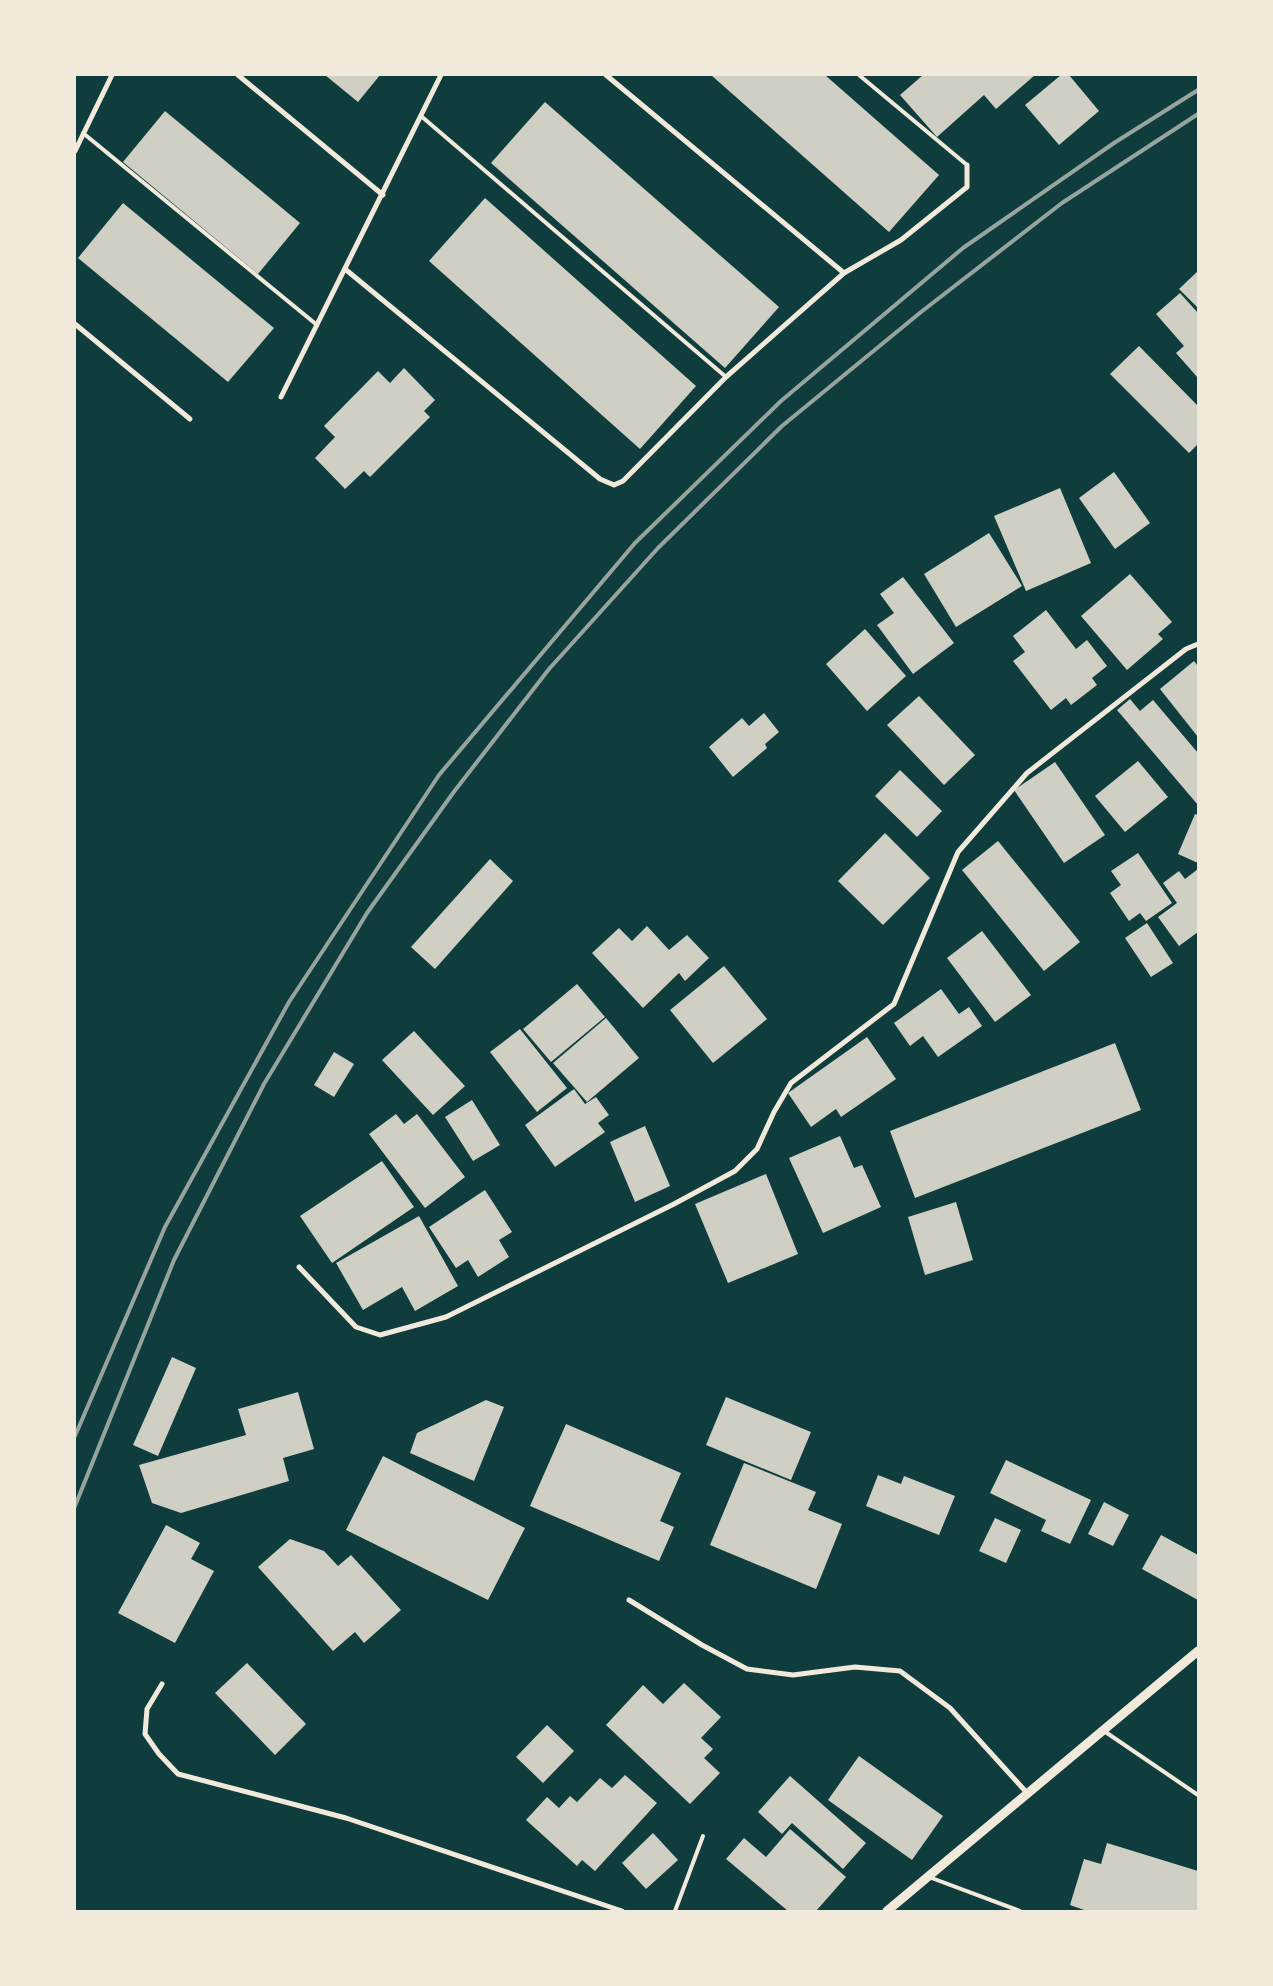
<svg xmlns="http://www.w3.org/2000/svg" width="1273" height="1986" viewBox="0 0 1273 1986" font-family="Montserrat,sans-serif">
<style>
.building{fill:#cfcfc3}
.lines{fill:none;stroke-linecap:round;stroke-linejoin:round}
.service{stroke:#f1e9da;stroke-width:4}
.minor{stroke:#f1e9da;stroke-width:5}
.tertiary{stroke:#f1e9da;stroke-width:9}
.rail{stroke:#97a49c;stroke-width:4}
</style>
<rect width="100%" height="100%" fill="#0f3d3e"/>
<g class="building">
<polygon points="325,75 380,75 358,102"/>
<polygon points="711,75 825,75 939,175 889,232"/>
<polygon points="923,75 1035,75 996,109 984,95 937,137 900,95"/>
<polygon points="1061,75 1069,75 1099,111 1059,145 1025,105"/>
<polygon points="545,102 779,307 725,368 491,163"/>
<polygon points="165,111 300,223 258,274 123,162"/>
<polygon points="485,198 696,386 640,449 429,261"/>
<polygon points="123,203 274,328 228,382 78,258"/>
<polygon points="1198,271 1198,308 1179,289"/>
<polygon points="1180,293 1198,313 1198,378 1176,353 1184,346 1156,314"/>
<polygon points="1139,346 1198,406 1198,444 1189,453 1110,374"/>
<polygon points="404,368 435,400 424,411 430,417 370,477 364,471 345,489 315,458 335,437 324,426 378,371 390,383"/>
<polygon points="1114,472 1150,523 1115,549 1079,498"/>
<polygon points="1060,488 1091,563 1026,591 994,516"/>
<polygon points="989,533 1022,586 956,627 924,574"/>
<polygon points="1130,574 1172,622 1158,634 1163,639 1127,670 1081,616"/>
<polygon points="903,577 954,643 913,674 877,625 894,613 880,594"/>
<polygon points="1046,610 1076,649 1087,640 1107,666 1092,678 1097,685 1071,705 1066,698 1051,710 1013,661 1025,652 1013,636"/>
<polygon points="865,629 906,676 867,711 826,664"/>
<polygon points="1194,661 1198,666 1198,737 1160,689"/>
<polygon points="919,696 975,755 944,785 887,725"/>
<polygon points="1130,699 1140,711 1153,700 1198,753 1198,805 1117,710"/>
<polygon points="764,713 779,732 765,744 767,748 733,777 709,747 742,718 749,726"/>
<polygon points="1138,761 1168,797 1125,832 1095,796"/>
<polygon points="1055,762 1105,835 1064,863 1014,790"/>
<polygon points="900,770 942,811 917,837 875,796"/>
<polygon points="1195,814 1198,815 1198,863 1178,854"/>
<polygon points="885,833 930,878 883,925 838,881"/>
<polygon points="998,841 1080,942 1044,971 962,870"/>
<polygon points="1138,853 1172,903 1146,921 1140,913 1129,921 1110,893 1121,885 1111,871"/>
<polygon points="490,859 513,881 435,969 411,947"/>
<polygon points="1198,869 1198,932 1179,946 1158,917 1177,903 1163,883 1179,871 1185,879"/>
<polygon points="1147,923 1173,963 1151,977 1125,938"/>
<polygon points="647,926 669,950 687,935 709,958 685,981 679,973 643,1008 592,953 619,928 632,941"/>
<polygon points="982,931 1031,995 995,1022 947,958"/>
<polygon points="724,966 767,1019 713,1063 670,1010"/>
<polygon points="577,984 605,1017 551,1062 523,1029"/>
<polygon points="941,989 959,1014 969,1007 982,1026 938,1057 923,1036 910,1046 894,1023"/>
<polygon points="606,1018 639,1058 587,1102 553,1063"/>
<polygon points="520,1029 567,1088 537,1112 490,1052"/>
<polygon points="414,1031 465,1086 433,1115 382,1060"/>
<polygon points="867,1037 896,1079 841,1117 836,1109 811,1127 788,1093"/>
<polygon points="1115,1043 1141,1110 915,1198 890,1131"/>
<polygon points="334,1052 354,1064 334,1097 314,1085"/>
<polygon points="574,1089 585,1104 596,1097 609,1115 598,1123 605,1132 555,1167 525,1125"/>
<polygon points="472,1100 500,1145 473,1161 445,1117"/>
<polygon points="396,1114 404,1124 417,1114 465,1177 425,1208 369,1134"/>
<polygon points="645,1126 670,1186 635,1202 610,1142"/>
<polygon points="840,1136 854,1168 862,1165 881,1207 823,1233 789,1158"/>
<polygon points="382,1161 414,1207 332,1263 300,1216"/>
<polygon points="766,1174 798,1254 728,1283 695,1204"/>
<polygon points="485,1190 512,1232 499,1240 509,1257 478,1277 468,1260 456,1268 429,1227"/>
<polygon points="956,1202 973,1260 925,1275 908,1217"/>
<polygon points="419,1216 458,1286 415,1311 402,1287 363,1310 336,1263"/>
<polygon points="172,1357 196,1368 158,1456 133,1445"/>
<polygon points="298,1392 314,1449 283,1458 289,1481 181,1513 152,1503 139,1465 246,1435 238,1409"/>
<polygon points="726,1397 811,1432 791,1480 706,1445"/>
<polygon points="486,1400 504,1407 474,1481 410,1453 417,1433"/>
<polygon points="566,1424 681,1473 660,1521 674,1527 659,1561 530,1506"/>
<polygon points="383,1456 525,1528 488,1600 346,1530"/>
<polygon points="1006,1460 1091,1500 1070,1544 1041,1531 1046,1520 990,1493"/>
<polygon points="744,1463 816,1492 808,1510 842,1524 816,1589 710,1545"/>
<polygon points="878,1475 901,1484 904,1476 955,1496 939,1535 866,1506"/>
<polygon points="1104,1502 1129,1515 1113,1546 1088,1534"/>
<polygon points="995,1518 1021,1530 1006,1563 979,1551"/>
<polygon points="166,1525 200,1543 191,1559 214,1571 175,1643 118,1613"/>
<polygon points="1161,1535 1198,1555 1198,1600 1142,1569"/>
<polygon points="290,1539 324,1551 338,1566 351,1555 401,1610 364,1643 355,1632 333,1651 258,1567"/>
<polygon points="247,1663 306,1724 275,1755 215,1693"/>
<polygon points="684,1683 721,1717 701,1738 713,1749 704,1758 720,1773 690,1804 606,1725 643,1685 663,1704"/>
<polygon points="547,1725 574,1751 543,1783 516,1757"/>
<polygon points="859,1756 943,1816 912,1860 828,1800"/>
<polygon points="625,1775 657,1803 595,1871 582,1860 577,1866 526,1820 547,1797 559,1808 570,1796 577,1802 600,1778 612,1788"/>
<polygon points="790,1776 866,1843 843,1869 792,1823 782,1834 758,1812"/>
<polygon points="790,1829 846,1877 816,1911 788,1911 726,1859 744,1838 766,1857"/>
<polygon points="653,1833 678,1860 646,1889 622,1863"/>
<polygon points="1107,1843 1198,1871 1198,1911 1087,1911 1070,1905 1084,1859 1101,1864"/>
</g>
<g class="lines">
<g class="service">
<polyline points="859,75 967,165"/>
<polyline points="421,116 726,377"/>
<polyline points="83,133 317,325"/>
<polyline points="1104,1731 1198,1795"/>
<polyline points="929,1877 1020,1911"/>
<polyline points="675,1911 703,1836"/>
</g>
<g class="minor">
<polyline points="238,75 383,195"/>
<polyline points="606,75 844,273"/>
<polyline points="75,151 112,75"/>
<polyline points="345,269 600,479 614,485 623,481 726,377 844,273 901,240 967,187 967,165"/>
<polyline points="75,324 190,419"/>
<polyline points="281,397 441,75"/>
<polyline points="299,1267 356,1327 380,1335 446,1317 674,1204 735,1171 757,1149 774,1112 791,1083 894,1004 958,852 1027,773 1186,649 1198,644"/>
<polyline points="629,1600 702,1645 747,1669 793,1675 855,1667 900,1671 950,1708 1028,1794"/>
<polyline points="162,1684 147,1709 145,1734 159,1754 178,1774 346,1818 622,1911"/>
</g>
<polyline class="tertiary" points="887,1911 1198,1651"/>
<g class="rail">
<polyline points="75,1436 165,1227 289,1002 439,775 635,543 781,401 963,248 1114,143 1198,90"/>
<polyline points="75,1506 174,1260 264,1084 367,913 453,793 549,669 658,548 782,426 921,312 1062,203 1198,114"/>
</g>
</g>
<rect width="1273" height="1986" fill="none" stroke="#f1e9da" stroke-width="152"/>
</svg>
